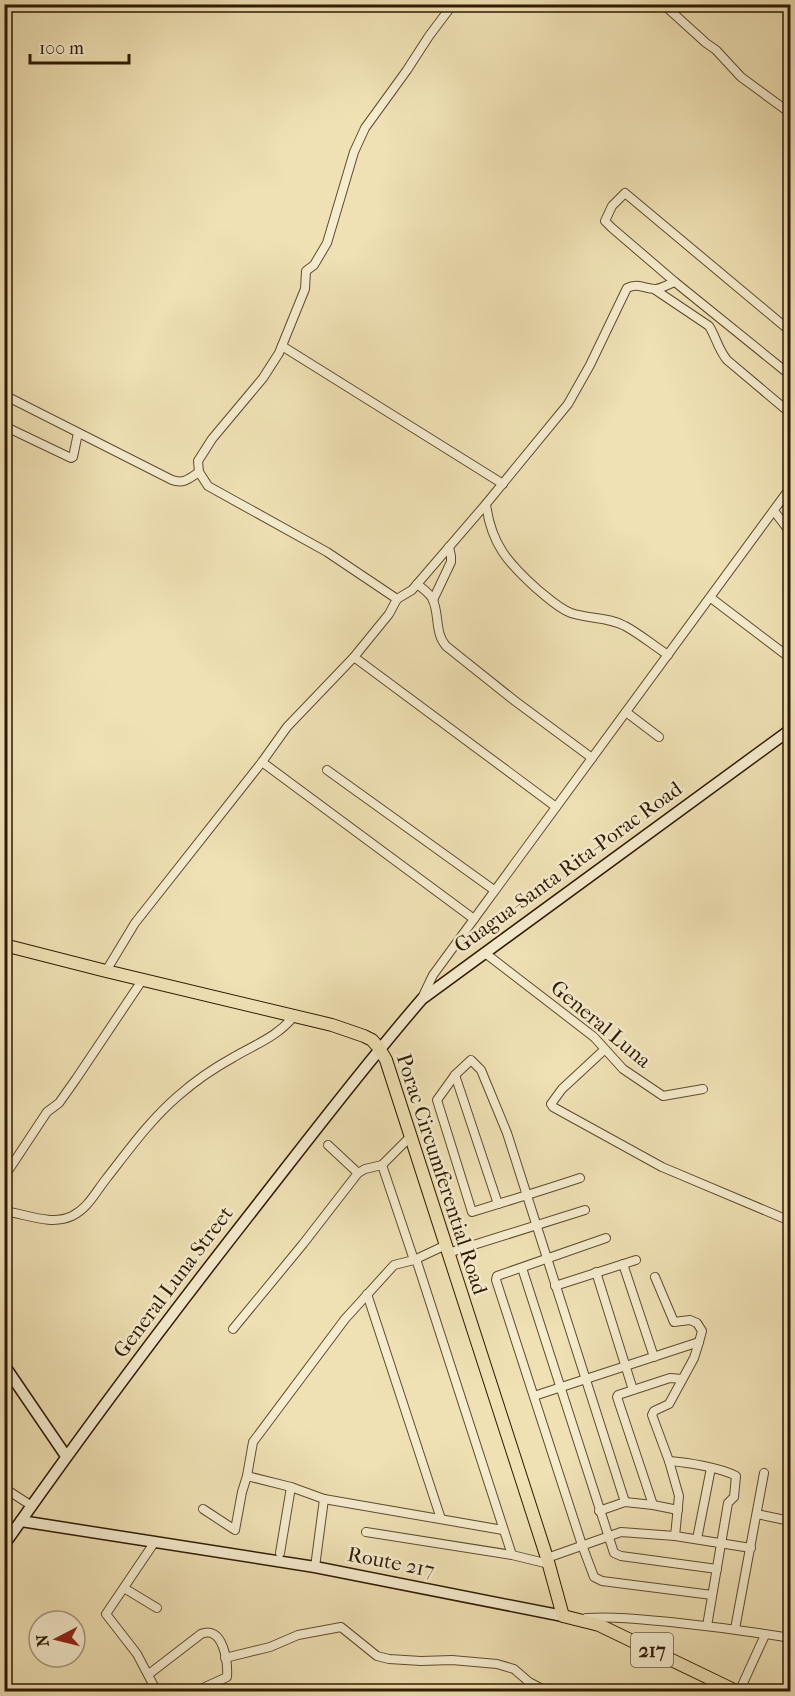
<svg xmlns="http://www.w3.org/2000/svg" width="795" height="1696" viewBox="0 0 795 1696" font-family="'IM FELL French Canon',serif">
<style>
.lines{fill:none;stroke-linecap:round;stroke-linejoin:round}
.street-casing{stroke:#5f4b2e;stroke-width:10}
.secondary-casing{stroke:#2f1902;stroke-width:13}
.primary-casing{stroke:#2f1902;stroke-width:14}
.street{stroke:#f5ecce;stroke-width:8}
.secondary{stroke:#f5ecce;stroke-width:10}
.primary{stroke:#efe1b4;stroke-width:12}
.labels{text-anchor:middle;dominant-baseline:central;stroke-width:5;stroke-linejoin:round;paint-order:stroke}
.shield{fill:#f5ecce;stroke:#6a583f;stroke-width:1.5}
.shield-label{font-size:20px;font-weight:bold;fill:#2f1902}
.street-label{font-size:21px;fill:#2f1902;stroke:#f5ecce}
</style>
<rect width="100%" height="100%" fill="#efe1b4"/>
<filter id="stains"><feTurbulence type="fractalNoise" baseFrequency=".00333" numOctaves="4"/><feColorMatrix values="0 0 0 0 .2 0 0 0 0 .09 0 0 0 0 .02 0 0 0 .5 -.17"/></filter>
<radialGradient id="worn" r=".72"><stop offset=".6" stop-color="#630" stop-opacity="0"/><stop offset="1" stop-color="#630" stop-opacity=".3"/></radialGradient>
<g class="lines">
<g class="street-casing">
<g id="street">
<polyline points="663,4 706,43 716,50 741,77 790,113"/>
<polyline points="675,282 612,228 605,221 612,206 625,193 790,331"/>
<path d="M654 289 709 326C716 337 718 349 727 360L790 413"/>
<polyline points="282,346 503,484"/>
<path d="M4 395 172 480C183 484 189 479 199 472"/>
<polyline points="4,426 71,458 73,457 78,433"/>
<polyline points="774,511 790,532"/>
<path d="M417 584C422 588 428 592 432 598 440 613 434 632 446 646L515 701 592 758"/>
<polyline points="711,598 790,658"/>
<polyline points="397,599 327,552 208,486 199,472 198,461 212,439 263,378 279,353 305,289 306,271 314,265 327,243 354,152 365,128 407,70 429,36 453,4"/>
<polyline points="433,600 451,562 451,556 449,547"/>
<path d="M668 655C654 646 640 634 625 626 609 617 589 619 571 613 558 608 548 598 537 589 508 563 491 544 486 504L568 404 590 365 627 288C639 282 646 290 656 289 662 288 669 284 675 282L790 375"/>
<polyline points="354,657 389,614 397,599 412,590 486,504"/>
<polyline points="626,712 659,737"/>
<polyline points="262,762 474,919"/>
<polyline points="327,770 494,890"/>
<polyline points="485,953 594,1037 623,1069 663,1096 703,1089"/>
<polyline points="106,971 135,923 262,762 287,727 354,657 556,807"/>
<polyline points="422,998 433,975 474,919 790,488"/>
<polyline points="604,1050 562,1089 551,1104 553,1107 662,1167 790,1221"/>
<polyline points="455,1075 498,1204"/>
<polyline points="328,1145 358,1173"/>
<polyline points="4,1177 47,1112 59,1103 76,1079 143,979"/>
<path d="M580 1178C544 1190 508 1201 472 1212L437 1100 455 1075 471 1060 481 1070 507 1133 625 1502"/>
<path d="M4 1211C26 1214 51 1226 72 1216 88 1208 95 1193 106 1179 128 1151 150 1120 178 1096 195 1081 214 1068 234 1057 256 1044 277 1037 294 1016"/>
<polyline points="606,1238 497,1276 496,1280 582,1545 594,1577 602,1581 712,1595"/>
<polyline points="448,1253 585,1210"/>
<polyline points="416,1259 512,1555"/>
<polyline points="414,1260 446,1245"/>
<polyline points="623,1264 654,1357"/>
<polyline points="522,1268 614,1553 621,1556 717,1569"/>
<polyline points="596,1272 633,1390"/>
<polyline points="655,1277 674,1322 690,1320 697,1323 702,1331 699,1342 694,1358 669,1404 654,1411 652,1415 669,1461 679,1496 675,1536"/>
<polyline points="555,1286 636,1260"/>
<polyline points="367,1294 441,1519"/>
<polyline points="233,1329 303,1244 358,1173 365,1169 382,1165"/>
<polyline points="534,1396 699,1342"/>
<path d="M669 1461C686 1462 722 1468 736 1476L734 1497 728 1503 707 1626"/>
<polyline points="247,1476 253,1442 345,1319 394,1265 414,1260 382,1165 411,1136"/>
<polyline points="4,1488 32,1506"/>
<polyline points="653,1505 617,1397 618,1395 670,1378 682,1379"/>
<polyline points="203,1509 235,1530 242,1492 247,1476 291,1487 324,1499 503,1530"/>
<polyline points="599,1511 625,1502 653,1505 678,1510"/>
<polyline points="757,1514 790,1521"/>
<polyline points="788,1520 790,1506"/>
<polyline points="366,1532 512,1555 549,1564"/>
<polyline points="697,1539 711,1468"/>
<polyline points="154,1543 106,1614 137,1654 157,1692"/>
<polyline points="280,1553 291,1487"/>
<polyline points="547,1558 621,1532 675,1536 751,1548"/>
<polyline points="315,1567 324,1499"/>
<polyline points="124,1588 157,1608"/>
<path d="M586 1618C618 1616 648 1620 679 1623 717 1627 754 1632 790 1638"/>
<polyline points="735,1629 764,1473"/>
<polyline points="787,1638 790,1617"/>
<polyline points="225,1658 270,1647 298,1635 341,1627 377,1656 389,1659 421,1661 452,1660 497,1664 514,1669 529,1682 548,1692"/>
<path d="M149 1674 201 1634C223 1625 228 1661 227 1677L194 1692"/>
<polyline points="739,1692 765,1635"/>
</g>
</g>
<g class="secondary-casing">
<g id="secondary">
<polyline points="4,1365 66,1456"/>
<polyline points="21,1521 315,1567 563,1616"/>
<path d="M4 1545C85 1429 170 1316 257 1205 311 1136 364 1066 422 999L790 730"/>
</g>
</g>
<g class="primary-casing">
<polyline id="primary" points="4,945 106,971 332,1025 364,1036 372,1040 379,1048 386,1060 547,1558 563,1616 599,1625 738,1692"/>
</g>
<use href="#street" class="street"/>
<use href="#secondary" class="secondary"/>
<use href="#primary" class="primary"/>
</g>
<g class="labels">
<rect class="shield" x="631" y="1633" width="42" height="34" rx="4.5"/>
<g class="shield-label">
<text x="652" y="1650">217</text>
</g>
<g class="street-label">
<text transform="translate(568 867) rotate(-36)">Guagua-Santa Rita-Porac Road</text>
<text transform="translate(601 1024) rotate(40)">General Luna</text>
<text transform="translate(442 1174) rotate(72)">Porac Circumferential Road</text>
<text transform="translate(173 1282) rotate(-53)">General Luna Street</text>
<text transform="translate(391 1562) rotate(11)">Route 217</text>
</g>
</g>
<rect width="795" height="1696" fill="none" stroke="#efe1b4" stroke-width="24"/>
<rect x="6" y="6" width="783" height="1684" fill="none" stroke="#2f1902" stroke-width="3"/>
<rect x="12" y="12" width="771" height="1672" fill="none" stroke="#2f1902" stroke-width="1.5"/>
<g transform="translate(57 1639) rotate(263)"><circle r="28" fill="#f5ecce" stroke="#a6987c" stroke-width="1.5"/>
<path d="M0-4.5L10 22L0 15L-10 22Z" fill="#8f2418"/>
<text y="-9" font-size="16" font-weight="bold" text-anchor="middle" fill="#2f1902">N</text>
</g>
<path d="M30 54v9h99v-9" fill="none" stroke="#2f1902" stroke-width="3"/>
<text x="39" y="54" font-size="18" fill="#2f1902" stroke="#f5ecce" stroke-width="4.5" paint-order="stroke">100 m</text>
<rect width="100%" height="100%" filter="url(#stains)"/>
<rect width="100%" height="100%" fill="url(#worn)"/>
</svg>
